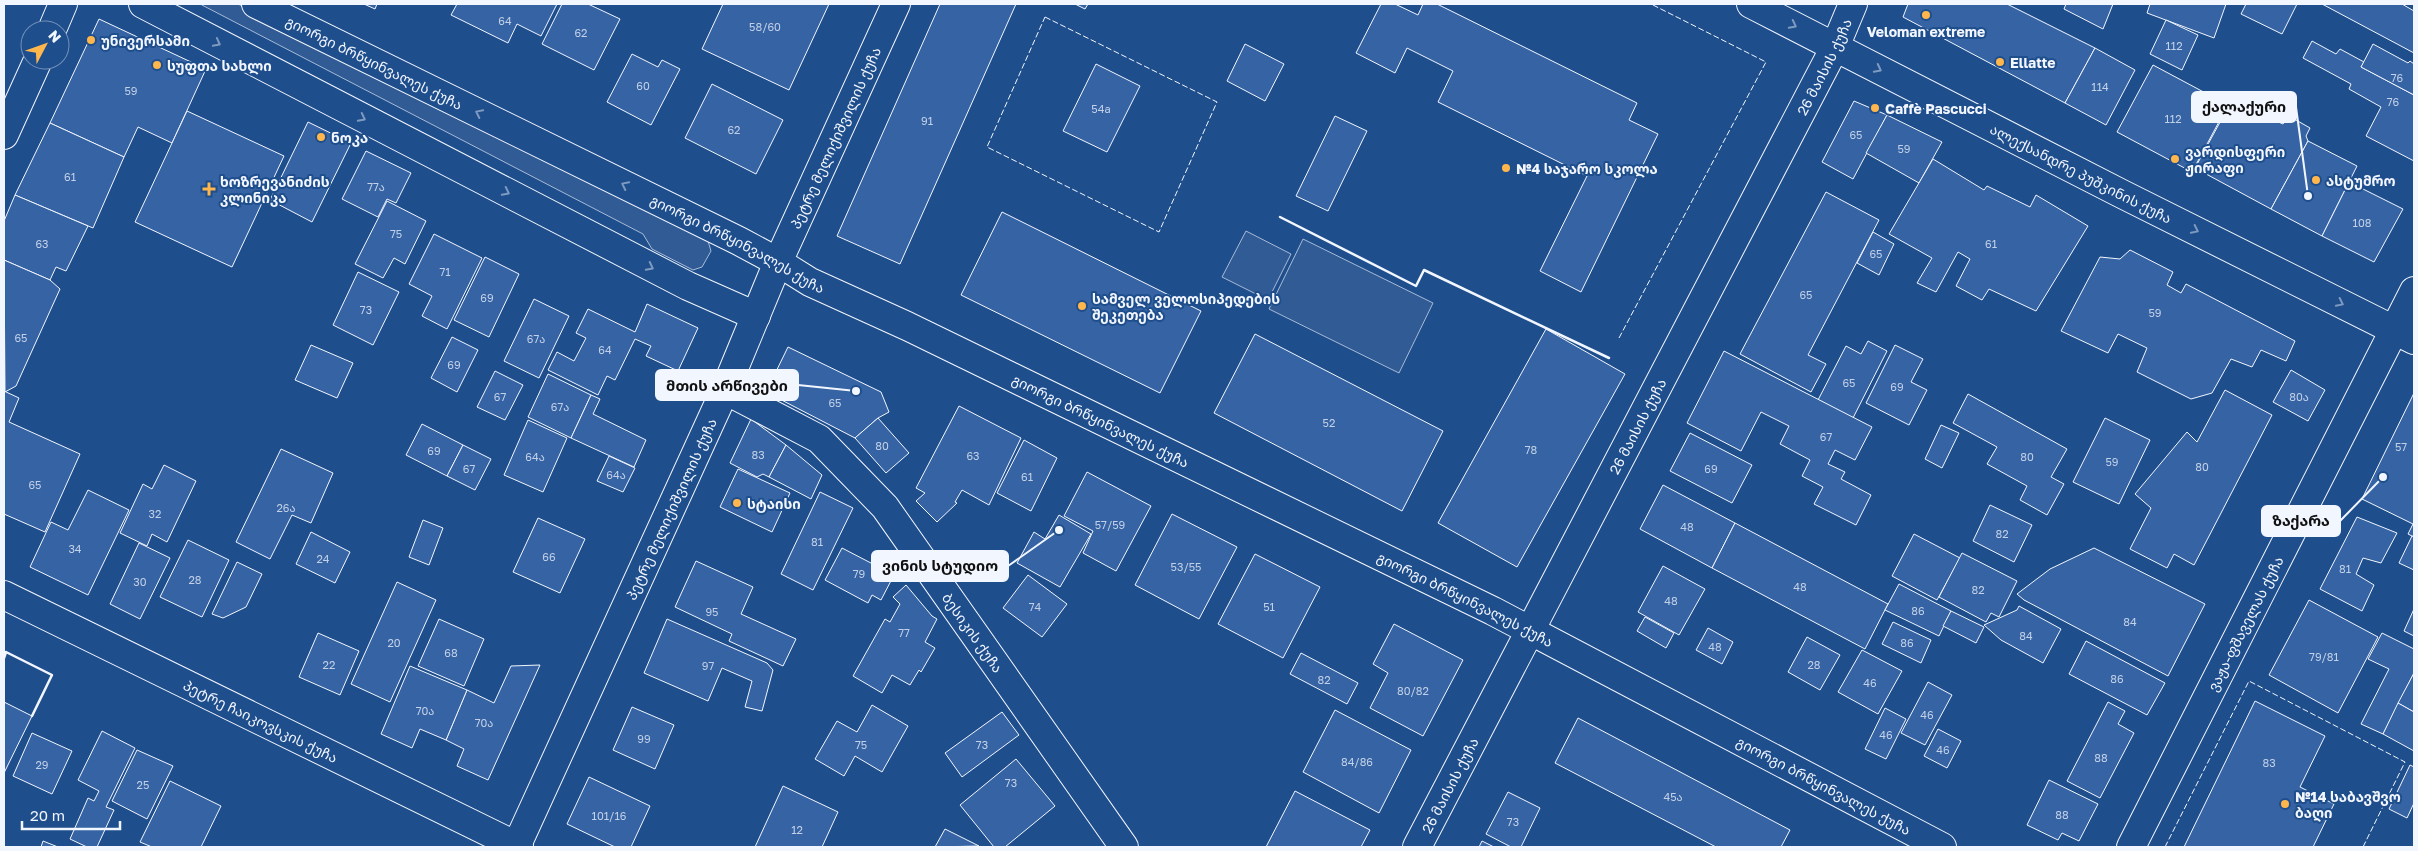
<svg xmlns="http://www.w3.org/2000/svg" width="2418" height="851" viewBox="0 0 2418 851" font-family="'Golos Text','Noto Sans Georgian',sans-serif">
<style>
.built{fill:#305b95;stroke:#a8bbd7}
.building{fill:#3563a3;stroke:#f2f6ff}
.lines{fill:none;stroke-linecap:round;stroke-linejoin:round}
.minor-casing{stroke:#f2f6ff;stroke-width:30}
.tertiary-casing{stroke:#f2f6ff;stroke-width:30}
.minor{stroke:#1f4e8c;stroke-width:28}
.tertiary{stroke:#1f4e8c;stroke-width:28}
.fence{stroke:#f2f6ff;stroke-width:1;stroke-dasharray:6 2.5;stroke-linecap:butt}
.wall{stroke:#f2f6ff;stroke-width:2.5}
.oneway{stroke:#7e9ac0}
.poi-dot{fill:#ffb74d;stroke:#1f4e8c;stroke-width:2}
.labels{text-anchor:middle;dominant-baseline:central;stroke-width:4;stroke-linejoin:round;paint-order:stroke}
.number-label{font-size:11px;fill:#c3d1e8}
.poi-label{font-size:14px;font-weight:bold;fill:#f2f6ff;stroke:#1f4e8c;text-anchor:start}
.street-label{font-size:14px;fill:#f2f6ff;stroke:#1f4e8c}
.leader{fill:none;stroke:#f2f6ff;stroke-width:2}
.callout-dot{fill:#f2f6ff;stroke:#1f4e8c;stroke-width:2}
.callout{fill:#f2f6ff;stroke:#f2f6ff;stroke-width:2}
.callout-label{font-size:15px;text-anchor:middle;font-weight:bold;fill:#111}
</style>
<rect width="100%" height="100%" fill="#1f4e8c"/>
<g class="built">
<polygon points="200,4 238,4 708,241 711,251 702,267 693,270 652,249 643,234"/>
<polygon points="1246,231 1291,254 1268,300 1222,277"/>
<polygon points="1303,239 1433,303 1399,373 1269,309"/>
</g>
<g class="building">
<polygon points="364,4 377,4 375,9"/>
<polygon points="457,4 557,4 541,36 517,24 508,43 451,15"/>
<polygon points="562,4 588,4 620,19 594,70 542,44"/>
<polygon points="723,4 829,4 789,90 702,49"/>
<polygon points="940,4 1016,4 900,264 837,236"/>
<polygon points="1075,4 1088,4 1085,9"/>
<polygon points="1381,4 1395,4 1418,15 1423,4 1437,4 1637,103 1629,120 1658,134 1581,292 1540,271 1587,176 1438,102 1453,71 1407,48 1395,73 1356,53"/>
<polygon points="1908,4 2007,4 2095,48 2065,103 1903,17"/>
<polygon points="2066,4 2113,4 2103,29 2064,9"/>
<polygon points="2150,4 2226,4 2214,38 2147,13"/>
<polygon points="2246,4 2297,4 2282,34 2241,14"/>
<polygon points="2322,4 2402,4 2414,11 2414,53"/>
<polygon points="99,19 206,69 172,143 138,127 124,157 50,123"/>
<polygon points="2166,20 2198,35 2182,70 2150,54"/>
<polygon points="2312,41 2336,54 2340,49 2364,62 2361,67 2414,95 2414,161 2366,136 2381,107 2349,89 2351,84 2303,58"/>
<polygon points="1245,44 1284,64 1265,101 1227,81"/>
<polygon points="2373,44 2408,63 2410,61 2414,64 2414,95 2361,67"/>
<polygon points="2095,48 2135,70 2106,125 2065,103"/>
<polygon points="632,54 658,67 662,60 680,69 651,125 607,102"/>
<polygon points="1096,64 1140,86 1107,152 1063,131"/>
<polygon points="2153,65 2228,105 2192,172 2117,132"/>
<polygon points="712,84 783,120 756,174 685,138"/>
<polygon points="1854,101 1887,115 1853,179 1822,162"/>
<polygon points="2231,102 2283,124 2289,116 2310,128 2306,136 2308,141 2271,209 2195,168"/>
<polygon points="187,111 284,156 232,267 135,222"/>
<polygon points="1887,115 1942,142 1919,183 1866,153"/>
<polygon points="1335,116 1367,131 1328,211 1296,196"/>
<polygon points="308,122 351,143 312,222 270,200"/>
<polygon points="50,123 124,157 93,228 15,195"/>
<polygon points="2308,141 2357,166 2322,236 2271,209"/>
<polygon points="366,151 411,173 396,203 387,199 378,217 342,199"/>
<polygon points="1933,159 1984,190 1987,186 2030,207 2036,195 2088,226 2036,311 1989,289 1982,300 1956,286 1970,259 1958,252 1936,292 1917,283 1932,258 1889,234"/>
<polygon points="2349,182 2403,209 2374,262 2322,236"/>
<polygon points="1826,192 1879,220 1808,355 1826,364 1811,392 1740,354"/>
<polygon points="15,195 88,226 66,271 56,267 50,280 4,260 4,221"/>
<polygon points="387,201 426,221 405,264 394,258 383,278 355,264"/>
<polygon points="1002,212 1201,311 1160,393 961,295"/>
<polygon points="1873,232 1894,244 1879,275 1857,263"/>
<polygon points="434,234 482,258 447,329 422,316 432,296 409,284"/>
<polygon points="2130,250 2173,272 2167,285 2181,293 2186,284 2295,341 2286,361 2261,350 2252,367 2231,359 2212,393 2191,399 2137,372 2147,348 2118,334 2108,353 2061,331 2100,257 2120,259"/>
<polygon points="485,257 519,274 489,337 454,320"/>
<polygon points="4,260 50,280 60,289 16,386 5,392"/>
<polygon points="358,272 399,292 373,345 333,325"/>
<polygon points="534,299 569,316 539,378 504,361"/>
<polygon points="647,304 698,328 678,371 646,356 651,346 635,339 615,380 607,376 598,395 548,370 557,352 574,361 586,338 576,333 588,309 635,332"/>
<polygon points="1546,329 1625,374 1517,567 1438,523"/>
<polygon points="1255,334 1443,431 1402,511 1214,413"/>
<polygon points="452,337 478,350 457,392 431,378"/>
<polygon points="1868,341 1887,351 1853,418 1818,400 1846,346 1861,354"/>
<polygon points="311,345 353,363 337,398 295,380"/>
<polygon points="1895,345 1923,359 1911,382 1927,390 1909,425 1866,403"/>
<polygon points="788,347 881,392 889,412 878,418 855,438 766,392"/>
<polygon points="1724,351 1872,427 1855,460 1835,450 1828,464 1845,472 1841,479 1871,495 1856,525 1814,504 1823,487 1802,476 1810,460 1780,444 1789,426 1761,412 1741,451 1687,423"/>
<polygon points="2291,370 2325,390 2308,421 2273,402"/>
<polygon points="495,371 523,385 505,420 477,407"/>
<polygon points="548,374 591,395 571,438 528,417"/>
<polygon points="2225,390 2272,415 2194,565 2174,554 2167,568 2130,549 2151,508 2135,494 2187,432 2197,442"/>
<polygon points="4,391 19,398 9,422 80,454 45,532 4,514"/>
<polygon points="2414,393 2414,537 2408,534 2413,524 2362,499"/>
<polygon points="1968,394 2067,449 2051,477 2064,484 2047,515 2020,500 2027,486 1987,464 1997,447 1953,423"/>
<polygon points="591,395 600,399 593,414 646,440 634,467 571,438"/>
<polygon points="959,406 1021,438 989,505 962,490 955,502 957,503 937,522 916,501 925,493 916,488"/>
<polygon points="878,418 909,453 886,473 855,438"/>
<polygon points="2105,418 2150,440 2119,504 2073,482"/>
<polygon points="751,419 786,445 769,477 763,474 757,477 730,463"/>
<polygon points="528,420 567,438 543,492 504,475"/>
<polygon points="422,424 463,445 447,476 406,455"/>
<polygon points="1941,425 1959,433 1942,468 1925,459"/>
<polygon points="1690,433 1752,465 1732,503 1670,471"/>
<polygon points="1024,440 1057,458 1031,511 997,493"/>
<polygon points="463,445 491,459 475,490 447,476"/>
<polygon points="786,445 822,475 811,499 769,477"/>
<polygon points="281,449 333,473 311,523 292,515 270,559 236,542"/>
<polygon points="609,456 635,468 623,492 597,481"/>
<polygon points="164,465 196,481 167,542 152,534 147,546 120,533 143,484 152,489"/>
<polygon points="738,469 790,493 772,532 720,507"/>
<polygon points="1087,472 1151,506 1116,571 1083,553 1093,531 1064,516"/>
<polygon points="1663,485 1735,523 1712,568 1640,529"/>
<polygon points="88,490 129,510 88,595 30,567 51,522 68,530"/>
<polygon points="820,492 853,508 813,590 781,574"/>
<polygon points="1990,505 2032,525 2014,562 1973,541"/>
<polygon points="1172,514 1237,547 1199,619 1135,585"/>
<polygon points="1059,515 1091,534 1060,587 1017,563 1034,532 1045,539"/>
<polygon points="2357,517 2397,533 2381,563 2363,558 2356,574 2374,585 2362,611 2320,589"/>
<polygon points="538,518 585,539 560,593 513,572"/>
<polygon points="423,520 443,528 429,565 409,557"/>
<polygon points="1735,523 1888,604 1865,649 1712,568"/>
<polygon points="311,532 350,552 335,583 296,564"/>
<polygon points="1914,534 1960,558 1937,600 1892,576"/>
<polygon points="2412,536 2414,537 2414,570 2399,563"/>
<polygon points="188,540 229,560 202,617 160,597"/>
<polygon points="139,543 170,558 140,619 110,604"/>
<polygon points="842,548 894,575 881,600 872,595 868,603 825,580"/>
<polygon points="2094,548 2205,604 2168,676 2024,600 2017,594 2050,569"/>
<polygon points="1962,553 2017,581 1999,617 1991,613 1986,622 1939,597"/>
<polygon points="1255,554 1320,587 1283,658 1218,624"/>
<polygon points="696,561 753,587 741,614 796,639 783,666 729,641 732,634 675,607"/>
<polygon points="237,562 262,574 246,607 223,618 212,614"/>
<polygon points="1663,566 1705,589 1679,635 1638,612"/>
<polygon points="1028,575 1067,604 1042,637 1003,608"/>
<polygon points="397,582 436,600 390,702 351,684"/>
<polygon points="1899,584 1951,611 1939,636 1885,610"/>
<polygon points="906,585 932,616 937,619 925,642 935,648 921,672 919,670 910,685 892,675 882,693 853,676 885,619 890,622 900,604 893,597"/>
<polygon points="2309,600 2378,637 2338,713 2269,675"/>
<polygon points="2019,606 2061,629 2043,663 2001,640 1984,625 2017,610"/>
<polygon points="2414,609 2414,636 2404,631"/>
<polygon points="1951,611 1984,627 1976,643 1943,626"/>
<polygon points="1645,617 1674,633 1666,648 1637,631"/>
<polygon points="439,619 484,639 464,686 418,666"/>
<polygon points="667,619 767,663 773,670 762,711 745,707 752,681 722,668 708,701 644,673"/>
<polygon points="1893,622 1931,640 1921,663 1882,644"/>
<polygon points="1394,624 1463,660 1423,736 1370,708 1388,673 1373,664"/>
<polygon points="1708,628 1733,642 1722,664 1696,650"/>
<polygon points="318,633 359,651 340,695 299,677"/>
<polygon points="2382,633 2414,649 2414,673 2383,734 2361,724 2389,669 2368,659"/>
<polygon points="1807,637 1840,655 1820,690 1788,672"/>
<polygon points="2086,641 2165,683 2147,715 2069,674"/>
<polygon points="1862,650 1902,671 1878,714 1838,692"/>
<polygon points="1301,653 1358,683 1347,704 1290,674"/>
<polygon points="540,665 488,780 457,766 464,749 446,740 467,690 494,703 511,666"/>
<polygon points="410,666 467,690 446,740 420,729 412,748 381,734"/>
<polygon points="2414,673 2414,712 2398,703"/>
<polygon points="1928,682 1952,695 1925,745 1901,733"/>
<polygon points="2255,701 2325,736 2300,787 2334,804 2313,847 2184,847"/>
<polygon points="4,702 32,716 4,773"/>
<polygon points="2108,702 2125,711 2118,724 2134,733 2100,798 2067,781"/>
<polygon points="2398,703 2414,712 2414,751 2383,734"/>
<polygon points="872,705 908,726 882,772 855,756 844,776 815,759 837,721 857,732"/>
<polygon points="632,707 674,725 655,769 613,750"/>
<polygon points="1885,708 1906,719 1886,759 1865,749"/>
<polygon points="1335,710 1411,750 1379,813 1303,772"/>
<polygon points="1002,712 1019,735 962,777 945,753"/>
<polygon points="1578,718 1790,830 1781,847 1716,847 1555,763"/>
<polygon points="1938,729 1961,741 1947,768 1924,756"/>
<polygon points="102,731 135,748 106,807 114,810 97,847 87,847 70,839 88,798 94,801 99,791 78,780"/>
<polygon points="32,733 72,751 52,794 13,776"/>
<polygon points="137,750 173,766 147,819 112,801"/>
<polygon points="1016,759 1055,806 1005,847 994,847 960,805"/>
<polygon points="2410,765 2414,767 2414,803 2407,818 2389,809"/>
<polygon points="589,777 650,806 631,847 615,847 567,824"/>
<polygon points="2049,780 2098,804 2079,841 2062,833 2058,840 2027,825"/>
<polygon points="170,781 221,806 201,847 152,847 140,842"/>
<polygon points="783,786 838,812 822,847 755,847"/>
<polygon points="1295,791 1370,830 1361,847 1266,847"/>
<polygon points="1508,792 1540,808 1521,847 1511,847 1486,834"/>
<polygon points="945,829 979,846 935,847"/>
<polygon points="43,841 58,847 41,847"/>
<polygon points="1482,841 1494,847 1479,847"/>
</g>
<g class="lines">
<g class="minor-casing">
<g id="minor">
<polyline points="52,30 63,4"/>
<polyline points="4,135 38,60"/>
<path id="s1" d="M725 390 819 439 885 507 1124 847"/>
<path id="s2" d="M4 595 519 847"/>
<path id="s3" d="M1417 847 1835 47 1853 4"/>
<path id="s4" d="M2131 847 2414 291"/>
</g>
</g>
<g class="tertiary-casing">
<g id="tertiary">
<polyline points="143,4 688,286 756,316"/>
<path id="s5" d="M256 4 739 241 778 262 810 282 907 326 1493 611 1942 847"/>
<path id="s6" d="M1751 4 2122 194 2414 340"/>
<path id="s7" d="M516 847 725 390 778 262 896 4"/>
</g>
</g>
<use href="#minor" class="minor"/>
<use href="#tertiary" class="tertiary"/>
<g class="fence">
<polygon points="1045,17 1217,102 1159,232 987,147"/>
<polyline points="1619,338 1766,62 1651,4"/>
<polyline points="2165,847 2249,681 2405,762 2363,847"/>
</g>
<g class="wall">
<polyline points="1280,217 1416,286 1424,270 1609,358"/>
<polyline points="4,658 6,652 52,675 32,716"/>
</g>
</g>
<defs><path id="oneway-chevron" d="M-2-3.5L2.5 0L-2 3.5" fill="none" stroke-width="1.6" stroke-linecap="round" stroke-linejoin="round" transform="scale(1.25)"/></defs>
<g class="oneway">
<use href="#oneway-chevron" transform="translate(1793 25) rotate(27)"/>
<use href="#oneway-chevron" transform="translate(217 43) rotate(28)"/>
<use href="#oneway-chevron" transform="translate(1878 69) rotate(27)"/>
<use href="#oneway-chevron" transform="translate(479 113) rotate(-154)"/>
<use href="#oneway-chevron" transform="translate(362 118) rotate(27)"/>
<use href="#oneway-chevron" transform="translate(625 185) rotate(-154)"/>
<use href="#oneway-chevron" transform="translate(506 192) rotate(27)"/>
<use href="#oneway-chevron" transform="translate(2195 230) rotate(26)"/>
<use href="#oneway-chevron" transform="translate(650 267) rotate(27)"/>
<use href="#oneway-chevron" transform="translate(2340 303) rotate(26)"/>
</g>
<g class="poi-dot">
<circle cx="1926" cy="15" r="5"/>
<circle cx="91" cy="40" r="5"/>
<circle cx="2000" cy="62" r="5"/>
<circle cx="157" cy="65" r="5"/>
<circle cx="1875" cy="108" r="5"/>
<circle cx="321" cy="137" r="5"/>
<circle cx="2175" cy="159" r="5"/>
<circle cx="1506" cy="168" r="5"/>
<circle cx="2316" cy="180" r="5"/>
<path d="M206.5 181.5h5v5h5v5h-5v5h-5v-5h-5v-5h5z"/>
<circle cx="1082" cy="306" r="5"/>
<circle cx="737" cy="503" r="5"/>
<circle cx="2285" cy="804" r="5"/>
</g>
<g class="labels">
<g class="number-label">
<text x="505" y="20">64</text>
<text x="765" y="26">58/60</text>
<text x="581" y="32">62</text>
<text x="2174" y="45">112</text>
<text x="2397" y="77">76</text>
<text x="643" y="85">60</text>
<text x="2100" y="86">114</text>
<text x="131" y="90">59</text>
<text x="2393" y="101">76</text>
<text x="1101" y="108">54a</text>
<text x="2173" y="118">112</text>
<text x="927" y="120">91</text>
<text x="734" y="129">62</text>
<text x="1856" y="134">65</text>
<text x="1904" y="148">59</text>
<text x="70" y="176">61</text>
<text x="376" y="186">77ა</text>
<text x="2362" y="222">108</text>
<text x="396" y="233">75</text>
<text x="42" y="243">63</text>
<text x="1991" y="243">61</text>
<text x="1876" y="253">65</text>
<text x="445" y="271">71</text>
<text x="1806" y="294">65</text>
<text x="487" y="297">69</text>
<text x="366" y="309">73</text>
<text x="2155" y="312">59</text>
<text x="21" y="337">65</text>
<text x="536" y="338">67ა</text>
<text x="605" y="349">64</text>
<text x="454" y="364">69</text>
<text x="1849" y="382">65</text>
<text x="1897" y="386">69</text>
<text x="500" y="396">67</text>
<text x="2299" y="396">80ა</text>
<text x="835" y="402">65</text>
<text x="560" y="406">67ა</text>
<text x="1329" y="422">52</text>
<text x="1826" y="436">67</text>
<text x="882" y="445">80</text>
<text x="2401" y="446">57</text>
<text x="1531" y="449">78</text>
<text x="434" y="450">69</text>
<text x="758" y="454">83</text>
<text x="973" y="455">63</text>
<text x="535" y="456">64ა</text>
<text x="2027" y="456">80</text>
<text x="2112" y="461">59</text>
<text x="2202" y="466">80</text>
<text x="469" y="468">67</text>
<text x="1711" y="468">69</text>
<text x="616" y="474">64ა</text>
<text x="1027" y="476">61</text>
<text x="35" y="484">65</text>
<text x="286" y="507">26ა</text>
<text x="155" y="513">32</text>
<text x="1110" y="524">57/59</text>
<text x="1687" y="526">48</text>
<text x="2002" y="533">82</text>
<text x="817" y="541">81</text>
<text x="75" y="548">34</text>
<text x="549" y="556">66</text>
<text x="323" y="558">24</text>
<text x="1186" y="566">53/55</text>
<text x="2345" y="568">81</text>
<text x="859" y="573">79</text>
<text x="195" y="579">28</text>
<text x="140" y="581">30</text>
<text x="1800" y="586">48</text>
<text x="1978" y="589">82</text>
<text x="1671" y="600">48</text>
<text x="1035" y="606">74</text>
<text x="1269" y="606">51</text>
<text x="1918" y="610">86</text>
<text x="712" y="611">95</text>
<text x="2130" y="621">84</text>
<text x="904" y="632">77</text>
<text x="2026" y="635">84</text>
<text x="394" y="642">20</text>
<text x="1907" y="642">86</text>
<text x="1715" y="646">48</text>
<text x="451" y="652">68</text>
<text x="2324" y="656">79/81</text>
<text x="329" y="664">22</text>
<text x="1814" y="664">28</text>
<text x="708" y="665">97</text>
<text x="2117" y="678">86</text>
<text x="1324" y="679">82</text>
<text x="1870" y="682">46</text>
<text x="1413" y="690">80/82</text>
<text x="425" y="710">70ა</text>
<text x="1927" y="714">46</text>
<text x="484" y="722">70ა</text>
<text x="1886" y="734">46</text>
<text x="644" y="738">99</text>
<text x="861" y="744">75</text>
<text x="982" y="744">73</text>
<text x="1943" y="749">46</text>
<text x="2101" y="757">88</text>
<text x="1357" y="761">84/86</text>
<text x="2269" y="762">83</text>
<text x="42" y="764">29</text>
<text x="1011" y="782">73</text>
<text x="143" y="784">25</text>
<text x="1673" y="796">45ა</text>
<text x="2062" y="814">88</text>
<text x="609" y="815">101/16</text>
<text x="1513" y="821">73</text>
<text x="797" y="829">12</text>
</g>
<g class="poi-label">
<text x="1926" y="31" text-anchor="middle">Veloman extreme</text>
<text x="101" y="40">უნივერსამი</text>
<text x="2010" y="62">Ellatte</text>
<text x="167" y="65">სუფთა სახლი</text>
<text x="1885" y="108">Caffè Pascucci</text>
<text x="331" y="137">ნოკა</text>
<text x="2185" y="151">ვარდისფერი<tspan x="2185" dy="16">ჟირაფი</tspan></text>
<text x="1516" y="168">№4 საჯარო სკოლა</text>
<text x="2326" y="180">ასტუმრო</text>
<text x="220" y="181">ხოზრევანიძის<tspan x="220" dy="16">კლინიკა</tspan></text>
<text x="1092" y="298">სამველ ველოსიპედების<tspan x="1092" dy="16">შეკეთება</tspan></text>
<text x="747" y="503">სტაისი</text>
<text x="2295" y="796">№14 საბავშვო<tspan x="2295" dy="16">ბაღი</tspan></text>
</g>
<g class="street-label">
<text stroke="none"><textPath href="#s5" startOffset="132">გიორგი ბრწყინვალეს ქუჩა</textPath></text>
<text stroke="none"><textPath href="#s3" startOffset="880">26 მაისის ქუჩა</textPath></text>
<text stroke="none"><textPath href="#s7" startOffset="778">პეტრე მელიქიშვილის ქუჩა</textPath></text>
<text stroke="none"><textPath href="#s6" startOffset="371">ალექსანდრე პუშკინის ქუჩა</textPath></text>
<text stroke="none"><textPath href="#s5" startOffset="538">გიორგი ბრწყინვალეს ქუჩა</textPath></text>
<text stroke="none"><textPath href="#s5" startOffset="942">გიორგი ბრწყინვალეს ქუჩა</textPath></text>
<text stroke="none"><textPath href="#s3" startOffset="475">26 მაისის ქუჩა</textPath></text>
<text stroke="none"><textPath href="#s7" startOffset="372">პეტრე მელიქიშვილის ქუჩა</textPath></text>
<text stroke="none"><textPath href="#s5" startOffset="1348">გიორგი ბრწყინვალეს ქუჩა</textPath></text>
<text stroke="none"><textPath href="#s4" startOffset="251">ვაჟა-ფშაველას ქუჩა</textPath></text>
<text stroke="none"><textPath href="#s1" startOffset="354">ბესიკის ქუჩა</textPath></text>
<text stroke="none"><textPath href="#s2" startOffset="286">პეტრე ჩაიკოვსკის ქუჩა</textPath></text>
<text stroke="none"><textPath href="#s3" startOffset="70">26 მაისის ქუჩა</textPath></text>
<text stroke="none"><textPath href="#s5" startOffset="1752">გიორგი ბრწყინვალეს ქუჩა</textPath></text>
</g>
</g>
<path class="leader" d="M2308 196L2296 107M856 391L798 385M2383 477L2340 521M1059 530L1008 566"/>
<g class="callout-dot">
<circle cx="2308" cy="196" r="5"/>
<circle cx="856" cy="391" r="5"/>
<circle cx="2383" cy="477" r="5"/>
<circle cx="1059" cy="530" r="5"/>
</g>
<g class="callout">
<rect x="2192" y="92" width="104" height="30" rx="5"/>
<rect x="656" y="370" width="142" height="30" rx="5"/>
<rect x="2262" y="506" width="78" height="30" rx="5"/>
<rect x="872" y="551" width="136" height="30" rx="5"/>
</g>
<g class="callout-label">
<text x="2244" y="112">ქალაქური</text>
<text x="727" y="391">მთის არწივები</text>
<text x="2301" y="526">ზაქარა</text>
<text x="940" y="571">ვინის სტუდიო</text>
</g>
<rect width="2418" height="851" fill="none" stroke="#f2f6ff" stroke-width="10"/>
<g transform="translate(45 45) rotate(49)"><circle r="24" fill="#1f4e8c" stroke="#7391ba"/>
<path d="M0-4L9 19L0 12L-9 19Z" fill="#ffb74d"/>
<text y="-8" font-size="14" font-weight="bold" text-anchor="middle" fill="#f2f6ff">N</text>
</g>
<path d="M22 821v8h98v-8" fill="none" stroke="#f2f6ff" stroke-width="2.5"/>
<text x="30" y="821" font-size="15" fill="#f2f6ff" stroke="#1f4e8c" stroke-width="4" paint-order="stroke">20 m</text>
</svg>
